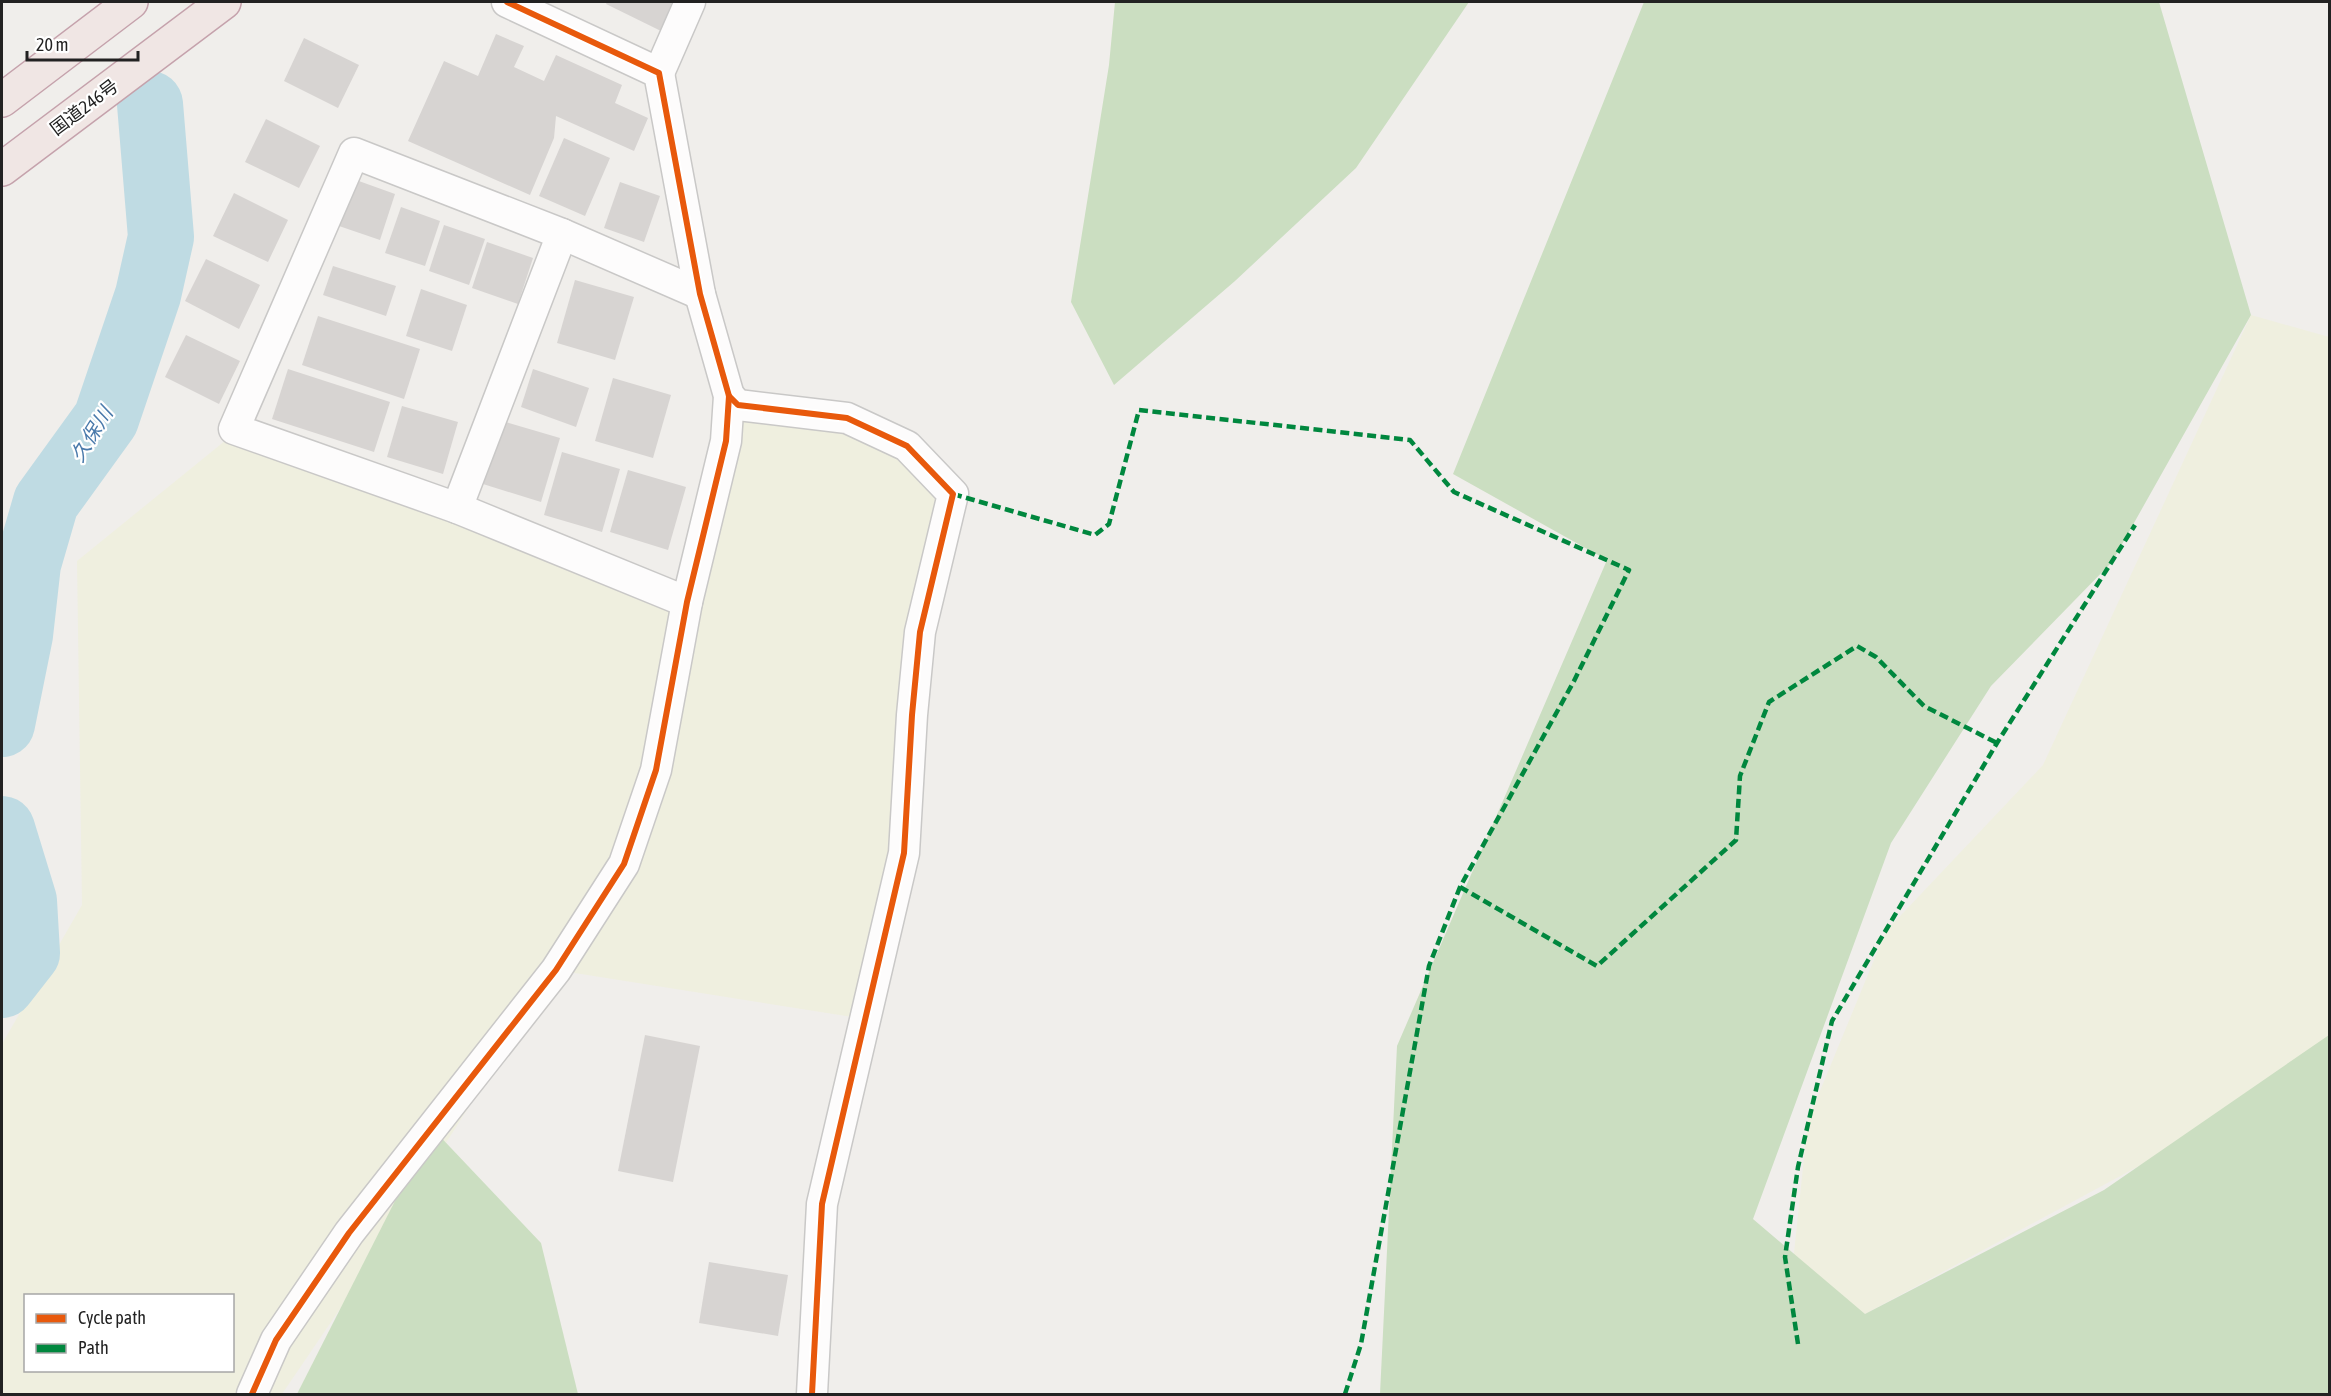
<svg xmlns="http://www.w3.org/2000/svg" width="2331" height="1396" viewBox="0 0 2331 1396" font-family="'Asap Condensed','Noto Sans JP',sans-serif">
<style>
.farmland{fill:#efefdf;fill-rule:evenodd}
.forest{fill:#cbdec1}
.lines{fill:none;stroke-linecap:round;stroke-linejoin:round}
.river{stroke:#bfdbe3;stroke-width:66}
.building{fill:#d7d4d2}
.minor-casing{stroke:#c9c8c7;stroke-width:33}
.trunk-casing{stroke:#c5a2ac;stroke-width:36}
.minor{stroke:#fdfcfc;stroke-width:30}
.trunk{stroke:#f0e6e4;stroke-width:33}
.quiet{stroke:#00873e;stroke-width:4.5;stroke-dasharray:9 4.5;stroke-linecap:butt}
.cycleway-casing{stroke:#fff;stroke-width:10}
.cycleway{stroke:#e8590c;stroke-width:6}
.labels{text-anchor:middle;dominant-baseline:central;stroke-width:4.5;stroke-linejoin:round;paint-order:stroke}
.street-label{font-size:18px;fill:#222;stroke:#fff}
.water-label{font-size:20px;font-style:italic;fill:#4a7aab;stroke:#fff}
</style>
<rect width="100%" height="100%" fill="#f0eeeb"/>
<g class="farmland">
<polygon points="2251,315 2329,337 2329,1063 1865,1314 1790,1291 1808,1120 1886,931 2043,765"/>
<path d="M738 405 869 428 947 488 865 1019 556 970 344 1303 282 1394H2V1044L82 905 77 561 231 436 687 602ZM26 1296H232V1370H26Z"/>
</g>
<g class="forest">
<polygon points="1115,2 1469,2 1356,168 1235,281 1114,385 1071,302 1109,65"/>
<polygon points="1644,2 2159,2 2251,315 2112,562 1991,686 1891,843 1753,1219 1865,1314 2104,1190 2329,1035 2329,1394 1380,1394 1397,1046 1607,560 1453,474"/>
<polygon points="432,1128 541,1243 578,1394 297,1394"/>
</g>
<g class="lines">
<g class="river">
<polyline points="2,724 20,635 28,564 46,502 106,419 148,295 161,237 150,104"/>
<polyline points="2,829 24,901 27,953 2,985"/>
</g>
</g>
<g class="building">
<polygon points="607,2 672,2 661,31 606,4"/>
<polygon points="496,34 524,46 514,67 544,81 556,55 622,85 615,103 648,118 634,151 556,116 554,138 530,195 408,141 444,61 478,76"/>
<polygon points="304,38 359,65 338,108 284,81"/>
<polygon points="266,119 320,146 299,188 245,162"/>
<polygon points="564,138 610,158 585,216 539,196"/>
<polygon points="356,180 395,194 380,240 339,226"/>
<polygon points="620,182 660,196 644,242 604,228"/>
<polygon points="234,193 288,220 268,262 213,236"/>
<polygon points="401,207 440,221 425,266 385,253"/>
<polygon points="444,225 485,239 469,285 429,271"/>
<polygon points="487,242 533,258 518,304 472,288"/>
<polygon points="206,259 260,285 239,329 185,301"/>
<polygon points="333,266 396,286 386,316 323,295"/>
<polygon points="575,280 634,297 615,360 557,343"/>
<polygon points="421,289 467,305 452,351 406,336"/>
<polygon points="318,316 420,349 404,399 302,365"/>
<polygon points="186,335 240,361 219,404 165,377"/>
<polygon points="288,369 390,402 374,452 272,419"/>
<polygon points="533,369 589,388 576,427 521,407"/>
<polygon points="613,378 671,395 653,458 595,441"/>
<polygon points="402,406 458,422 443,474 387,457"/>
<polygon points="502,421 560,438 541,502 483,484"/>
<polygon points="562,452 620,469 602,532 544,515"/>
<polygon points="628,470 686,487 668,550 610,532"/>
<polygon points="645,1035 700,1046 673,1182 618,1171"/>
<polygon points="709,1262 788,1275 778,1336 699,1323"/>
</g>
<g class="lines">
<g class="minor-casing">
<g id="minor">
<polyline points="659,73 690,2"/>
<polyline points="729,396 738,405 847,418 907,446 953,494 920,632 912,715 904,853 822,1204 812,1394"/>
<polyline points="457,508 562,234"/>
<polyline points="687,602 457,508 234,429 354,153 562,234 700,294"/>
<polyline points="252,1394 276,1340 349,1233 556,970 624,864 656,770 687,602 726,441 729,396 700,294 659,73 507,2"/>
</g>
</g>
<g class="trunk-casing">
<g id="trunk">
<polyline points="2,100 131,2"/>
<polyline points="2,169 224,2"/>
</g>
</g>
<use href="#minor" class="minor"/>
<use href="#trunk" class="trunk"/>
<g class="quiet">
<polyline points="953,494 1095,535 1109,524 1139,410 1410,440 1454,492 1629,570 1574,681 1460,887 1429,966 1361,1344 1345,1394"/>
<polyline points="1460,887 1597,966 1736,840 1740,776 1769,702 1857,646 1876,657 1924,706 1997,743"/>
<polyline points="1798,1344 1785,1257 1798,1167 1832,1021 1997,743 2135,525"/>
</g>
<g class="cycleway-casing">
<g id="cycleway">
<polyline points="729,396 738,405 847,418 907,446 953,494 920,632 912,715 904,853 822,1204 812,1394"/>
<polyline points="252,1394 276,1340 349,1233 556,970 624,864 656,770 687,602 726,441 729,396 700,294 659,73 507,2"/>
</g>
</g>
<use href="#cycleway" class="cycleway"/>
</g>
<g class="labels">
<g class="street-label">
<text transform="translate(84 107) rotate(-37)">国道246号</text>
</g>
<g class="water-label">
<text transform="translate(91 434) rotate(-58)">久保川</text>
</g>
</g>
<rect width="2331" height="1396" fill="none" stroke="#222222" stroke-width="6"/>
<rect x="24" y="1294" width="210" height="78" fill="#ffffff" stroke="#a7a7a7" stroke-width="1.5"/>
<rect x="36" y="1314" width="30" height="9" fill="#e8590c" stroke="#a7a7a7" stroke-width="1.5"/>
<text x="78" y="1324" font-size="18" fill="#222222">Cycle path</text>
<rect x="36" y="1344" width="30" height="9" fill="#00873e" stroke="#a7a7a7" stroke-width="1.5"/>
<text x="78" y="1354" font-size="18" fill="#222222">Path</text>
<path d="M27 51v9h111v-9" fill="none" stroke="#222222" stroke-width="3"/>
<text x="36" y="51" font-size="18" fill="#222222" stroke="#ffffff" stroke-width="4.5" paint-order="stroke">20 m</text>
</svg>
